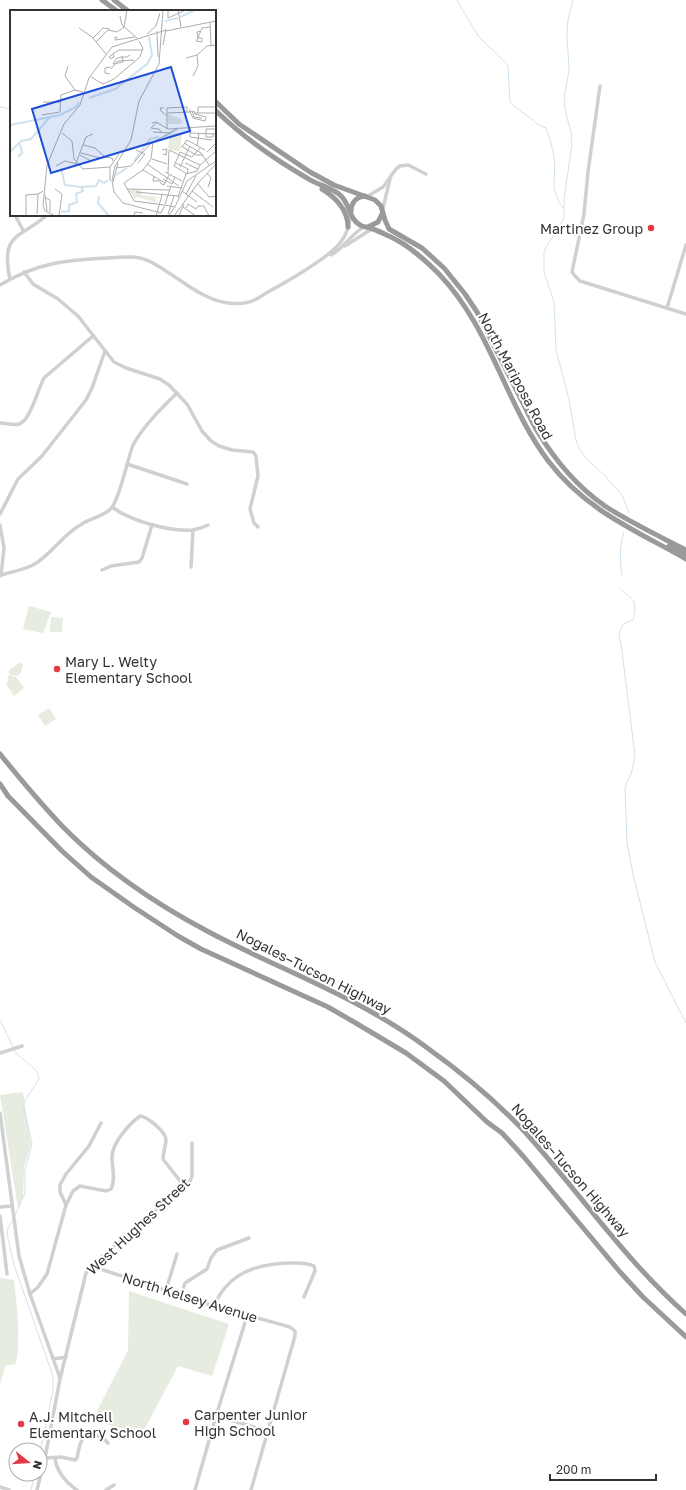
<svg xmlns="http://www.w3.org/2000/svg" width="686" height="1490" viewBox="0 0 686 1490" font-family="'Golos Text',sans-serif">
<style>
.green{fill:#e6ecdf}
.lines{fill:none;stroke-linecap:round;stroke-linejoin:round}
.stream{stroke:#cfe2ee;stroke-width:1}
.minor{stroke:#d0d0d0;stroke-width:3.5}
.highway{stroke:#9a9a9a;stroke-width:5}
.poi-dot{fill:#e63946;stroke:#fff;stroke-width:1.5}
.labels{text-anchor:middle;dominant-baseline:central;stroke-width:4;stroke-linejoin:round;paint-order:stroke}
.poi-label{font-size:14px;fill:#333;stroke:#fff;text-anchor:start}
.street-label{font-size:14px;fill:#333;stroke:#fff}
.inset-river{fill:none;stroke:#cfe2ee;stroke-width:2}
.inset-road{fill:none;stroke:#adadad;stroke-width:1}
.view{fill:#1d4ed8;fill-opacity:0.15;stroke:#1d4ed8;stroke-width:2}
.inset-edge{fill:none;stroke:#333;stroke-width:2}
</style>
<rect width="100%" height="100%" fill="#fff"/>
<g class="green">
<polygon points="29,606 51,612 43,633 23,629"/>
<polygon points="51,617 63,618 62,632 50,632"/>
<polygon points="21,662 23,665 20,674 16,676 9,674 9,670"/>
<polygon points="9,675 16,677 24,688 14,696 6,684 8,682 7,680"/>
<polygon points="49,708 56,719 45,726 38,715"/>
<polygon points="23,1092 31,1144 24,1167 23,1197 20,1206 18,1208 0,1095"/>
<path d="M0 1278 14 1280C17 1308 21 1336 16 1364L5 1366 0 1385Z"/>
<polygon points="129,1291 229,1324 212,1376 178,1366 141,1436 93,1419 128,1350"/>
</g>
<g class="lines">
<g class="stream">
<path d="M457 0 478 36 508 65 510 102C515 107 520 111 526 115 534 120 536 125 546 128 549 137 553 148 554 157 557 178 548 188 563 208"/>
<polyline points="573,0 568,20 567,36 569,70 564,99 566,114 571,132 572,144 564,199 564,218 544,251 544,272 554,302 556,350 569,399 576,440 580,450 587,459 605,476 622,495 629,513"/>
<polyline points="0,107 11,109"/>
<path d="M622 576C620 561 619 547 624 532"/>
<path d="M621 589C624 594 628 594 631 598 637 604 635 613 633 620L623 624 619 634 622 651 635 755 632 771 625 788 627 843 633 874 655 962 686 1023"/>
<polyline points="0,1020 16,1053 37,1071 39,1079 27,1097 23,1105 32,1143 25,1170 25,1193 15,1215"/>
<polyline points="13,1220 8,1228 7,1234 14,1265 53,1376 53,1391 40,1451"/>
<polyline points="31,1490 35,1474"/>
</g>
<g class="minor">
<polyline points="600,86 588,172 584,214 572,272 575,276 580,281 686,314"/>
<polyline points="368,196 383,187 396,169 400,166 408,165 426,174"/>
<polyline points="383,208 390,179"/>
<polyline points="15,215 23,230"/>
<polyline points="345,246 367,232 373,229"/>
<path d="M331 255C344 248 351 234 364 227"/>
<polyline points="24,272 33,284 58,299 78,316 114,362 126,368 160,379 169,385 187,404 202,431 211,441 219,446 232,450 253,452 256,456 258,476 250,509 254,523 258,527"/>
<path d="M10 279C0 232 20 239 47 215"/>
<path d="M0 285C37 263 65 260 107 258 122 257 138 255 151 262 176 275 201 300 228 303 236 304 245 304 252 301 258 299 263 295 268 292 288 281 326 260 340 243 347 235 349 225 351 215"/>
<polyline points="667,308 686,245"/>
<path d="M0 423C6 423 13 426 19 424 30 421 38 389 44 378L93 336"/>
<polyline points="127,464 187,484"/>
<path d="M112 507C131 521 170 532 193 530 198 529 204 527 208 525"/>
<polyline points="0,514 18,479 42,456 86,400 92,388 105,351"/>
<polyline points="0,525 4,548 1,575"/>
<polyline points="191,567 193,530"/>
<polyline points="102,570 111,566 139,562 142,558 152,525"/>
<path d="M0 576 1 575C11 572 23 570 33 565 51 555 63 534 82 524 91 518 108 515 113 506 123 487 126 464 133 445 144 425 161 409 177 393"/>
<polyline points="0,1053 22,1046"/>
<polyline points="0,1113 19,1256 30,1294 60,1378"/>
<path d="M66 1205 73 1191 80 1186 106 1191 111 1189C116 1180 112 1167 112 1157 112 1143 129 1124 140 1116 148 1117 166 1132 166 1140 166 1146 163 1152 163 1159L184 1186"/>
<polyline points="0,1207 11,1206"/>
<polyline points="0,1216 7,1274"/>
<polyline points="91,1266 214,1306 290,1327 295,1331 295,1336 251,1490"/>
<polyline points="166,1290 177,1254"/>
<polyline points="30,1294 38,1287 47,1274 66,1205 60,1192 60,1185 66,1174 89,1146 101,1123"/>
<polyline points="181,1295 185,1283 207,1269 211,1258 217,1250 249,1238"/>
<path d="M214 1306C228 1273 256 1264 289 1263 298 1263 306 1262 314 1266L315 1271 304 1297"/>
<polyline points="53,1359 66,1357"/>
<polyline points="216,1416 268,1431"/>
<path d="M45 1458 61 1457 75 1460 77 1458C79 1449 80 1438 88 1433L102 1437 108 1443"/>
<path d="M55 1458C56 1470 66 1483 77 1490"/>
<polyline points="0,1487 9,1490"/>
<polyline points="37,1490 45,1458 60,1379 86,1273 91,1266 190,1181 192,1176 192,1143"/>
<polyline points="106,1490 114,1485"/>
<polyline points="195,1490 216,1416 247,1316"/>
</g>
<g class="highway">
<polyline points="102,0 117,11"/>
<polyline points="114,0 128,11"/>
<path d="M215 101 239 124 310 172 334 185 375 200 381 206 385 220 389 229 422 248 444 268 465 294 477 312 536 429C554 459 576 486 605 506 631 523 659 536 686 550"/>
<path d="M215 110C242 136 274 159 307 178 317 185 331 187 340 195 350 203 348 218 360 225 363 227 366 227 370 228 377 230 384 234 391 237 410 246 425 260 439 274 491 328 505 404 549 462 587 511 635 530 686 559"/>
<path d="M322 189C335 197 348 210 348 227"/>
<path d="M351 212C351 203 356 197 365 196"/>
<polyline points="368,227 378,222 382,214"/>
<polyline points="669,546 686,554"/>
<path d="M0 754C21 780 42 805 65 829 106 870 156 904 207 931 280 970 359 997 426 1047 461 1072 495 1100 525 1132 579 1192 625 1260 686 1314"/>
<polyline points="0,784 8,796 62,851 91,877 135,908 178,936 201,949 328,1007 354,1022 406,1053 444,1081 487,1122 502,1133 523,1156 620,1272 643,1297 686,1337"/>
</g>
</g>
<g class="poi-dot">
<circle cx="651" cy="228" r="4"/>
<circle cx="57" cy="669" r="4"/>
<circle cx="186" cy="1422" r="4"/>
<circle cx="21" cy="1424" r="4"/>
</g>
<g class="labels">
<g class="poi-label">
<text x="643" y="228" text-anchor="end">Martinez Group</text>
<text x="65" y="661">Mary L. Welty<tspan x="65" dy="16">Elementary School</tspan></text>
<text x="194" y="1414">Carpenter Junior<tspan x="194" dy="16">High School</tspan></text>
<text x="29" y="1416">A.J. Mitchell<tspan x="29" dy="16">Elementary School</tspan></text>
</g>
<g class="street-label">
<text transform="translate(516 376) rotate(62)">North Mariposa Road</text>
<text transform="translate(314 971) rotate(27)">Nogales–Tucson Highway</text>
<text transform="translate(571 1170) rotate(49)">Nogales–Tucson Highway</text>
<text transform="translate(138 1226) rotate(-43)">West Hughes Street</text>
<text transform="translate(190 1297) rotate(17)">North Kelsey Avenue</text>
</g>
</g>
<g transform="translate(10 10)">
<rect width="206" height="206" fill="#fff"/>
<path d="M158 104 171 109V114H158ZM167 123H172L170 141 159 140 158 136 160 125ZM120 179 131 180V185L149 187 145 188 147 193 128 187 124 189 123 185 118 182Z" fill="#e6ecdf"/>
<path class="inset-river" d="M170 7 185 0M155 11 168 8M79 88 105 79 137 54 142 45 139 27M0 115 50 105 66 97 69 92M154 127 168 119M0 142 11 131 21 129 38 109 45 105M8 147 12 143 10 134M124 151 140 129 149 127M51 158 55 175 71 177M106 165 117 158M89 186 88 193 99 206M51 202 59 201V195L67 192 66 184 73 181 71 177 86 176 89 170 94 173 98 170"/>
<path class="inset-road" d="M153 0 149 54 129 91 121 130 105 156 102 171 104 182 113 193 151 203 155 195 165 197 158 206M158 0V8L176 0M168 0 171 17M110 6 112 15 127 28M200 13 201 35M114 17 117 0M69 18 82 27 96 44M147 21 148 47M156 21 206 11M190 21 187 22 188 28 186 31 192 32V28M137 24 146 16 150 3M83 28 93 18 100 19M108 28 105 27V30L125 27M192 28H188L192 18 200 17M86 32 98 20 107 22 114 17M153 35 156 19M103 44 104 47 101 49 99 47 104 43 109 40H133M112 46V47L113 50V52L103 54 107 48H108L112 47H117L120 45M176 48 187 45 197 36 206 35M58 56 55 66 65 80M101 59 108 51 123 50 125 52M100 64 95 63V58L101 57M183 66 188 56 187 45M81 67 93 74 104 69 130 47 133 38 129 31M33 92H51M154 98H150L151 101 157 106M182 101 184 107 192 108M157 103 180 102 184 101 185 104 196 107 195 111 183 108 180 102V99M184 103H206M188 103V97H206M32 105 50 102 51 85 65 80 73 82M147 112 141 118 149 119 152 123M142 113 146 112 158 119 206 116M180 117V127L202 130M157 119V98L177 97V102M143 122 161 123M52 123 62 131 64 149 73 159 100 157M180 123 206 124M203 123V127H196V119H206M143 132 141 149 133 160 114 173 124 191 154 195M174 133 191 143 199 155M73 135 85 138 95 147 102 148 103 151M171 136 186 145H193M187 136 189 123M172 137 177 130 195 140M126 140 135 144 128 153M152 140 157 139 156 145 153 144M197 142 206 133M71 143 90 148 95 147M70 145 81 151 90 148M142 149 157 154M66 153 76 127 83 124M166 153 178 159 177 164M175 153 188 159M137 154 169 176M46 156 55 151 67 154M170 157 180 136M106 158 121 156 140 134 168 118M133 160 155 173M187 161 190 155 206 141M155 162 172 171M158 163 159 140 190 155M197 163 201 168 198 177M177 164 164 156 170 142 182 147 190 138M144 166 143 171H151M153 169 162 174 165 167M100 171V157L109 144M103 172 108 153M150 173 154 175 159 165M188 174 199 187 206 186M157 176 172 178M45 179 52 184 49 206M117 179 160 180M172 181 187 192M182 181 203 197M126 182 168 186M176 184 186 166M35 185 37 201M168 187 176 164 187 161M36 188 40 190V202M155 194 161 176M188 196H194L199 206M165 197 177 171 206 151M173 197 186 206M176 198 178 194 186 199 188 196M27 204 28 184 33 181M158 204 164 186M16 205V185L28 184M45 206 35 201 33 196 37 155 54 114 70 95 79 68 102 37 156 20M124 206 125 202 133 203M146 206 152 185M164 206 188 173 206 154M169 206 174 194"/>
<path class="view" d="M161 57 180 121 41 163 22 99Z"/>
<rect width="206" height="206" class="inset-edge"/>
</g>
<g transform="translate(28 1462) rotate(107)"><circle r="19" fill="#ffffff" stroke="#adadad"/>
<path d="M0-3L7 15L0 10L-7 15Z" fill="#e63946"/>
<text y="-6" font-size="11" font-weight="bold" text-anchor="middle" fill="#333333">N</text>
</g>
<path d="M550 1474v6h106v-6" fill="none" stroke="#333333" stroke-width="2"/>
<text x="556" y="1474" font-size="12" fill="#333333" stroke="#ffffff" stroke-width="3" paint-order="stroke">200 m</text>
</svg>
